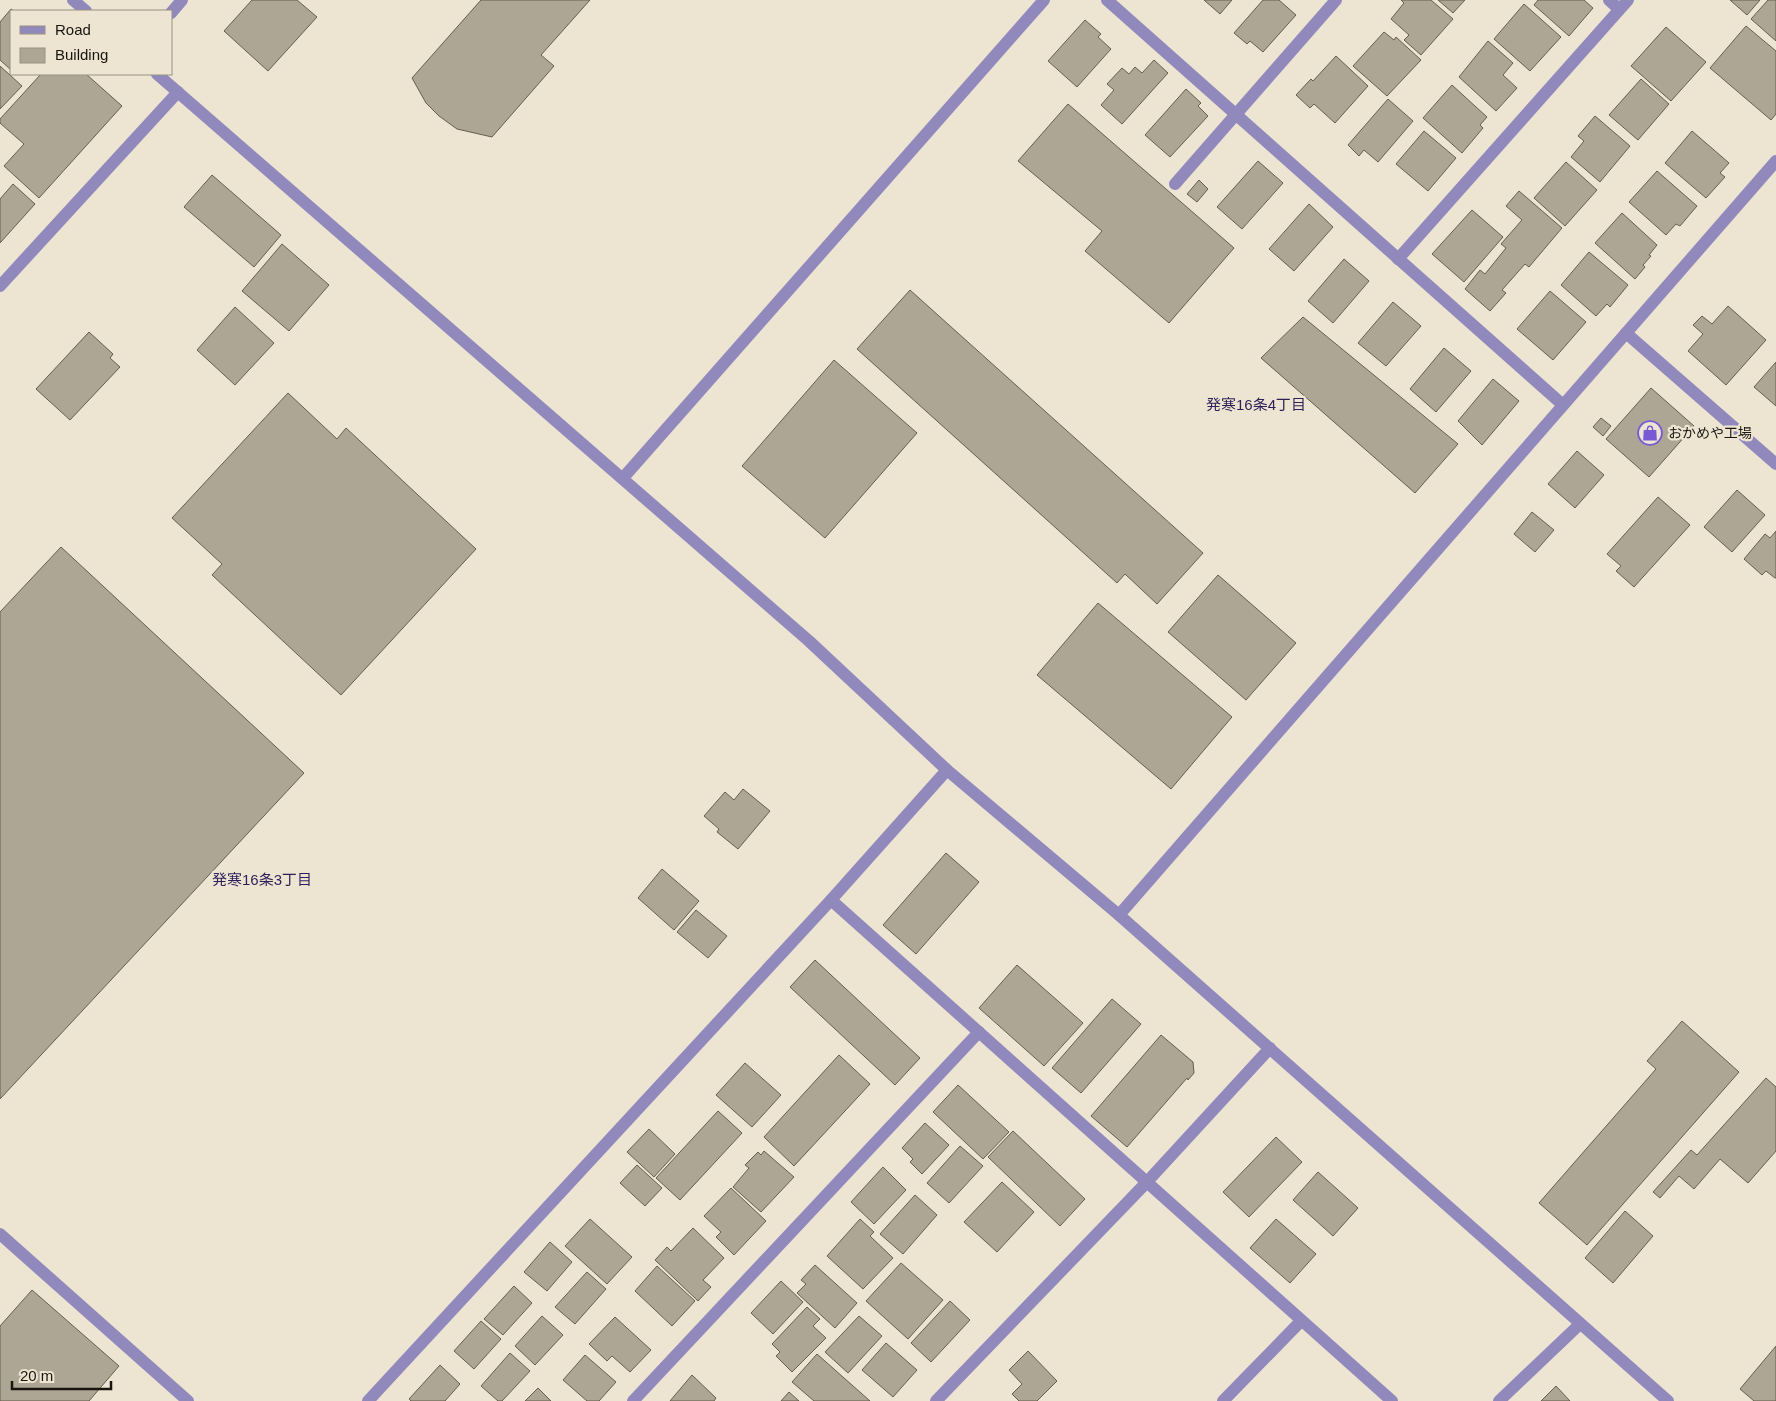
<svg xmlns="http://www.w3.org/2000/svg" width="1776" height="1401" viewBox="0 0 1776 1401" font-family="Arial,'Noto Sans JP',sans-serif">
<style>
.building{fill:#aea694;stroke:#665f4f}
.lines{fill:none;stroke-linecap:round;stroke-linejoin:round}
.minor{stroke:#9188bc;stroke-width:12}
.labels{text-anchor:middle;dominant-baseline:central;stroke-width:4.5;stroke-linejoin:round;paint-order:stroke}
.poi-label{font-size:14px;fill:#18150e;stroke:#ede5d2;text-anchor:start}
.neighbourhood-label{font-size:15px;fill:#2e1e59;stroke:#ede5d2}
</style>
<rect width="100%" height="100%" fill="#ede5d2"/>
<g class="building">
<polygon points="252,0 297,0 317,17 268,71 224,31"/>
<polygon points="481,0 590,0 541,55 554,66 492,137 457,129 439,116 426,103 412,78"/>
<polygon points="1204,0 1232,0 1220,14"/>
<polygon points="1263,0 1279,0 1296,15 1263,52 1250,41 1247,44 1234,33"/>
<polygon points="1401,0 1431,0 1453,19 1421,55 1404,40 1409,35 1391,19 1404,3"/>
<polygon points="1438,0 1465,0 1453,13"/>
<polygon points="1538,0 1584,0 1593,8 1569,36 1534,5"/>
<polygon points="1730,0 1760,0 1747,15"/>
<polygon points="1768,0 1776,0 1776,41 1751,19"/>
<polygon points="1524,4 1561,37 1530,71 1494,39"/>
<polygon points="11,9 14,11 11,11 11,70 0,60 0,22"/>
<polygon points="1085,20 1101,34 1098,37 1111,49 1077,87 1048,61"/>
<polygon points="1746,26 1776,51 1776,114 1771,120 1710,68"/>
<polygon points="1666,27 1706,62 1671,101 1631,66"/>
<polygon points="1384,32 1394,40 1396,37 1421,60 1387,96 1353,66"/>
<polygon points="1488,41 1513,63 1503,75 1517,88 1496,111 1459,77"/>
<polygon points="1336,56 1368,86 1335,123 1314,104 1310,108 1296,95 1311,79 1313,81"/>
<polygon points="1154,60 1168,73 1122,124 1101,105 1114,90 1107,84 1122,68 1129,74 1135,67 1142,73"/>
<polygon points="0,66 22,86 0,109"/>
<polygon points="41,74 86,74 122,106 39,198 4,166 24,144 0,123 0,119"/>
<polygon points="1641,79 1669,104 1638,140 1609,115"/>
<polygon points="1452,85 1487,117 1480,125 1483,128 1462,153 1423,118"/>
<polygon points="1186,89 1201,103 1198,106 1208,116 1170,157 1145,135"/>
<polygon points="1388,99 1413,121 1378,162 1364,150 1359,156 1348,145"/>
<polygon points="1068,104 1234,248 1169,323 1085,251 1102,231 1018,161"/>
<polygon points="1595,116 1630,146 1600,182 1571,157 1584,141 1578,136"/>
<polygon points="1424,131 1456,158 1428,191 1396,164"/>
<polygon points="1692,131 1729,163 1720,173 1725,177 1706,198 1665,163"/>
<polygon points="1258,161 1283,183 1242,229 1217,207"/>
<polygon points="1566,162 1597,190 1565,226 1534,198"/>
<polygon points="1657,171 1697,206 1680,226 1676,224 1666,235 1629,202"/>
<polygon points="212,175 281,235 254,267 184,207"/>
<polygon points="1199,180 1208,189 1197,202 1187,194"/>
<polygon points="13,184 35,204 0,243 0,199"/>
<polygon points="1519,191 1562,228 1529,267 1525,264 1502,290 1506,293 1490,311 1465,289 1480,270 1485,274 1506,248 1501,244 1522,220 1506,206"/>
<polygon points="1309,204 1333,227 1294,271 1269,249"/>
<polygon points="1472,210 1503,237 1464,282 1432,254"/>
<polygon points="1622,213 1657,245 1649,255 1651,256 1643,265 1645,267 1635,279 1595,243"/>
<polygon points="282,244 329,285 289,331 242,291"/>
<polygon points="1589,252 1628,285 1610,307 1607,304 1596,316 1561,285"/>
<polygon points="1344,259 1369,281 1333,323 1308,301"/>
<polygon points="910,290 1203,553 1157,604 1125,574 1117,583 857,349"/>
<polygon points="1550,291 1586,322 1553,360 1517,329"/>
<polygon points="1393,302 1421,326 1386,366 1358,343"/>
<polygon points="1728,306 1766,340 1726,385 1688,351 1703,334 1693,325 1702,316 1712,324"/>
<polygon points="235,307 274,343 235,385 197,350"/>
<polygon points="1303,317 1458,444 1415,493 1261,358"/>
<polygon points="89,332 113,354 110,358 120,367 70,420 36,389"/>
<polygon points="1444,348 1471,371 1436,412 1410,389"/>
<polygon points="834,360 917,433 825,538 742,466"/>
<polygon points="1776,362 1776,406 1754,387"/>
<polygon points="1493,379 1519,401 1482,445 1458,421"/>
<polygon points="1651,388 1694,426 1649,477 1606,439"/>
<polygon points="288,393 337,439 346,428 476,549 341,695 212,575 222,564 172,518"/>
<polygon points="1601,418 1611,426 1603,436 1593,427"/>
<polygon points="1577,451 1604,475 1575,508 1548,484"/>
<polygon points="1737,490 1765,515 1732,552 1704,527"/>
<polygon points="1658,497 1690,525 1634,587 1616,571 1621,566 1607,554"/>
<polygon points="1532,512 1554,530 1535,552 1514,534"/>
<polygon points="1776,531 1776,578 1775,578 1766,571 1762,575 1744,559 1765,534 1770,538"/>
<polygon points="61,547 304,773 0,1099 0,612"/>
<polygon points="1218,575 1296,643 1246,700 1168,632"/>
<polygon points="1098,603 1232,717 1171,789 1037,675"/>
<polygon points="743,789 770,811 738,849 717,832 719,829 704,816 725,792 734,800"/>
<polygon points="946,853 979,882 916,954 883,925"/>
<polygon points="662,869 699,901 674,930 638,898"/>
<polygon points="696,910 727,936 708,958 677,932"/>
<polygon points="815,960 920,1058 895,1085 790,987"/>
<polygon points="1017,965 1083,1023 1044,1066 979,1008"/>
<polygon points="1112,999 1141,1024 1081,1093 1052,1068"/>
<polygon points="1682,1021 1739,1072 1587,1245 1539,1203 1656,1069 1647,1061"/>
<polygon points="1161,1035 1193,1062 1194,1073 1188,1080 1187,1078 1127,1147 1091,1116"/>
<polygon points="839,1055 870,1084 794,1166 764,1137"/>
<polygon points="745,1063 781,1095 752,1127 716,1095"/>
<polygon points="1766,1078 1776,1087 1776,1151 1748,1183 1720,1159 1694,1189 1679,1176 1660,1198 1653,1192 1691,1150 1697,1155"/>
<polygon points="958,1085 1009,1132 983,1159 933,1112"/>
<polygon points="718,1111 742,1133 680,1200 656,1178"/>
<polygon points="925,1123 949,1145 922,1174 910,1162 913,1159 902,1148"/>
<polygon points="649,1129 675,1154 654,1177 627,1152"/>
<polygon points="1013,1131 1085,1199 1060,1226 988,1157"/>
<polygon points="1276,1137 1302,1162 1249,1217 1223,1192"/>
<polygon points="960,1146 983,1166 949,1203 927,1183"/>
<polygon points="764,1151 794,1177 761,1212 733,1187 749,1168 745,1165 758,1152 761,1155"/>
<polygon points="637,1165 662,1188 645,1206 620,1183"/>
<polygon points="883,1167 906,1190 874,1224 851,1202"/>
<polygon points="1318,1172 1358,1208 1333,1236 1293,1200"/>
<polygon points="1002,1182 1034,1212 997,1252 964,1222"/>
<polygon points="731,1188 766,1221 734,1255 716,1237 721,1232 704,1216"/>
<polygon points="915,1195 937,1215 903,1254 880,1234"/>
<polygon points="1625,1211 1653,1236 1613,1283 1585,1258"/>
<polygon points="590,1219 632,1257 607,1284 565,1246"/>
<polygon points="860,1219 874,1232 870,1236 893,1258 863,1289 827,1256"/>
<polygon points="1276,1219 1316,1254 1290,1283 1250,1248"/>
<polygon points="693,1228 724,1258 703,1280 711,1287 698,1301 655,1260 667,1247 671,1251"/>
<polygon points="550,1242 572,1262 547,1291 524,1272"/>
<polygon points="901,1263 943,1300 908,1339 866,1301"/>
<polygon points="815,1265 857,1303 835,1328 797,1293 806,1284 801,1280"/>
<polygon points="657,1266 695,1301 672,1326 635,1291"/>
<polygon points="587,1272 606,1289 575,1324 555,1307"/>
<polygon points="781,1281 803,1302 773,1334 751,1313"/>
<polygon points="514,1286 532,1303 503,1335 484,1319"/>
<polygon points="32,1290 119,1366 89,1401 0,1401 0,1326"/>
<polygon points="950,1301 970,1320 931,1362 911,1343"/>
<polygon points="807,1307 820,1319 813,1326 826,1338 792,1372 776,1356 780,1352 772,1344"/>
<polygon points="542,1316 563,1335 535,1365 515,1346"/>
<polygon points="859,1316 882,1336 848,1373 825,1352"/>
<polygon points="615,1317 651,1350 630,1372 612,1356 607,1361 589,1344"/>
<polygon points="481,1321 501,1339 474,1369 454,1351"/>
<polygon points="886,1343 917,1370 893,1397 862,1370"/>
<polygon points="1776,1346 1776,1401 1754,1401 1740,1389"/>
<polygon points="1028,1351 1057,1381 1037,1401 1019,1401 1012,1394 1022,1384 1009,1370"/>
<polygon points="510,1353 530,1371 502,1401 498,1401 481,1386"/>
<polygon points="817,1354 870,1401 814,1401 792,1382"/>
<polygon points="585,1355 616,1382 599,1401 587,1401 563,1380"/>
<polygon points="440,1365 460,1384 445,1401 411,1401 409,1399"/>
<polygon points="692,1375 716,1398 714,1401 670,1401"/>
<polygon points="1556,1386 1570,1401 1541,1401"/>
<polygon points="538,1388 551,1401 525,1401"/>
<polygon points="789,1392 799,1401 781,1401"/>
</g>
<g class="lines">
<g class="minor">
<polyline points="73,0 86,11"/>
<polyline points="1107,0 1563,405"/>
<polyline points="1609,0 1619,9"/>
<polyline points="171,13 182,0"/>
<polyline points="157,74 809,641 947,770 1119,915 1668,1401"/>
<polyline points="1175,184 1336,0"/>
<polyline points="1398,259 1628,0"/>
<polyline points="0,286 178,92"/>
<polyline points="1626,333 1776,464"/>
<polyline points="623,478 1044,0"/>
<polyline points="831,900 1392,1401"/>
<polyline points="1119,915 1776,161"/>
<polyline points="0,1234 188,1401"/>
<polyline points="368,1401 831,900 947,770"/>
<polyline points="633,1401 979,1032"/>
<polyline points="936,1401 1146,1183 1270,1048"/>
<polyline points="1223,1401 1301,1321"/>
<polyline points="1499,1401 1580,1324"/>
</g>
</g>
<defs>
<g id="shop-ring" transform="scale(1.25)"><circle r="9.5" fill="#ede5d2" stroke="#7a5ad4" stroke-width="1.5"/><path d="M-5-2.5h2.3a2.7 3.5 0 0 1 5.4 0H5L5.5 6h-11ZM-1.5-2.5h3a1.5 2.3 0 0 0-3 0Z" fill="#7a5ad4"/></g>
</defs>
<g fill-rule="evenodd">
<use href="#shop-ring" x="1650" y="433"/>
</g>
<g class="labels">
<g class="poi-label">
<text x="1668" y="433">おかめや工場</text>
</g>
<g class="neighbourhood-label">
<text x="1256" y="404">発寒16条4丁目</text>
<text x="262" y="879">発寒16条3丁目</text>
</g>
</g>
<rect x="10" y="10" width="162" height="65" fill="#ede5d2" stroke="#989284"/>
<rect x="20" y="26" width="25" height="8" fill="#9188bc" stroke="#989284"/>
<text x="55" y="35" font-size="15" fill="#18150e">Road</text>
<rect x="20" y="48" width="25" height="15" fill="#aea694" stroke="#989284"/>
<text x="55" y="60" font-size="15" fill="#18150e">Building</text>
<path d="M12 1381v8h99v-8" fill="none" stroke="#18150e" stroke-width="2.5"/>
<text x="20" y="1381" font-size="15" fill="#18150e" stroke="#ede5d2" stroke-width="4" paint-order="stroke">20 m</text>
</svg>
